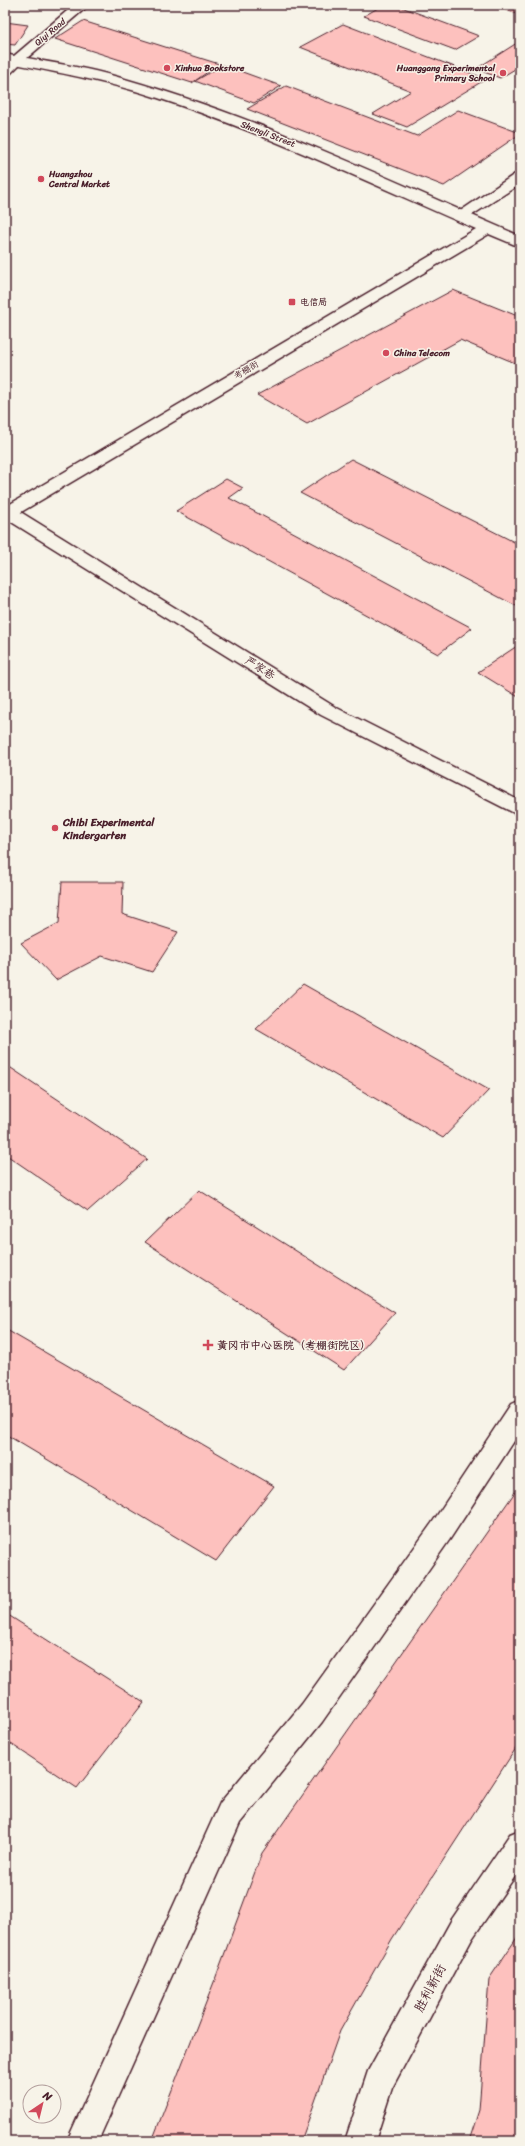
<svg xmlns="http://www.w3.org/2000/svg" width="525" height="2146" viewBox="0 0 525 2146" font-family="Sriracha,'LXGW WenKai TC',sans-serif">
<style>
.building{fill:#fdc1be;stroke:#4a1f2b}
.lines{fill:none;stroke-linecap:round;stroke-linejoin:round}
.lane-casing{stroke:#4a1f2b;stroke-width:3}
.street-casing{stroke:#4a1f2b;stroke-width:3}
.secondary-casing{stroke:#4a1f2b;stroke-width:3}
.lane{fill:#f7f3e8;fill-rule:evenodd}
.street{fill:#f7f3e8;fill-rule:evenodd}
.secondary{fill:#f7f3e8;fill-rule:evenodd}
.poi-dot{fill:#d1495b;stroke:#f7f3e8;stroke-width:1.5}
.labels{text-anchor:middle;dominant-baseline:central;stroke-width:3;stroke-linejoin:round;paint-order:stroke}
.far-street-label{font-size:9px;fill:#4a1f2b;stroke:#f7f3e8}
.far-poi-label{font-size:9px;font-weight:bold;fill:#4a1f2b;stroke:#f7f3e8;text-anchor:start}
.street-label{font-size:11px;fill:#4a1f2b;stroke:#f7f3e8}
.poi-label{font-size:11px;font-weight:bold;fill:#4a1f2b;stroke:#f7f3e8;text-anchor:start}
.near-street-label{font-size:13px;fill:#4a1f2b;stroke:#f7f3e8}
</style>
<rect width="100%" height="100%" fill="#f7f3e8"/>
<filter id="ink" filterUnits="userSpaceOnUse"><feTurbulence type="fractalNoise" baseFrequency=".025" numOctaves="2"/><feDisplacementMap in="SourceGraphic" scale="8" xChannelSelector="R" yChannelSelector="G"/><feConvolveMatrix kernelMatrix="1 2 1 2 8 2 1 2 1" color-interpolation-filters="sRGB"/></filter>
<g filter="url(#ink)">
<g class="building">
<polygon points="383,5 396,5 479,36 455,50 364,16"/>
<polygon points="492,5 520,5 520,15"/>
<polygon points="83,21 219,64 192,83 55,39"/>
<polygon points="5,22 28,25 15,45 5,44"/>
<polygon points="343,24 486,79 407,127 373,114 411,91 300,47"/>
<polygon points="520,41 520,66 500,78 476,69"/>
<polygon points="223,65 281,86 254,103 195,81"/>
<polygon points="286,86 417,136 458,110 520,133 520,134 444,186 247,109"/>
<polygon points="453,290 520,317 520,365 460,340 307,424 257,395"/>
<polygon points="351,459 520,545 520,608 300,493"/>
<polygon points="226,479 243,488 229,498 472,628 438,654 176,511"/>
<polygon points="520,644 520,698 478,672"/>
<polygon points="62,882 123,882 122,914 178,932 152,972 102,956 56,980 21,943 59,923"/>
<polygon points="303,984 489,1090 443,1138 256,1029"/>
<polygon points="5,1064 147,1159 88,1211 5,1154"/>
<polygon points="199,1190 395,1313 344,1370 145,1242"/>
<polygon points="5,1329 274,1486 216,1561 5,1434"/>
<polygon points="520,1485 520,1742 392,1939 340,2031 301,2141 152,2141 214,1982 262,1853"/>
<polygon points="5,1613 144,1702 77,1788 5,1740"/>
<polygon points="520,1933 520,2141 469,2141 479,2110 489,1979"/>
</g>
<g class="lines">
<g class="lane-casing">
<g id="lane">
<polygon points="520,173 520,184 466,219 456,219 453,216 515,174"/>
<polygon points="520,1400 520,1432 450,1539 322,1722 240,1823 98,2141 67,2141 220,1803 302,1704 432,1523 511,1404"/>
</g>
</g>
<g class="street-casing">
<g id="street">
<polygon points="17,56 24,60 10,74 5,75 5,64 12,57"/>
<polygon points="8,507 14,508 335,707 520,801 520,816 321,715 5,518 5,508"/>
<polygon points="520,1830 520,1869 472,1939 392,2088 375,2141 345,2141 368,2071 452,1919 510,1834"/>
</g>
</g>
<g class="secondary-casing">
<path id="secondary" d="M74 5H89L27 58C54 63 81 67 107 74 250 113 385 178 520 236V247L489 234 11 518 5 519V507L476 229C370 183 265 133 155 97 106 81 55 72 5 62V54L14 56Z"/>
</g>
<use href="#lane" class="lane"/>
<use href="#street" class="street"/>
<use href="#secondary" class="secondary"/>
</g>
</g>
<g class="poi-dot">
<circle cx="167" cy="68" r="4"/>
<circle cx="503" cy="73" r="4"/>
<circle cx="41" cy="179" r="4"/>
<rect x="288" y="298" width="8" height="8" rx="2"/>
<circle cx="386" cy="353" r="4"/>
<circle cx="55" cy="828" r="4"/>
<path d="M206 1339h4v4h4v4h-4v4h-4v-4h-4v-4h4z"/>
</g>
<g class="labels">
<g class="far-street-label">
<text transform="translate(50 32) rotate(-40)">Qiyi Road</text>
<text transform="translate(268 134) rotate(21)">Shengli Street</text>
<text transform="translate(246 370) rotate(-31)">考棚街</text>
</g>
<g class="far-poi-label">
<text x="175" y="68">Xinhua Bookstore</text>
<text x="495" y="68" text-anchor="end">Huanggang Experimental<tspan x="495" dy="10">Primary School</tspan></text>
<text x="49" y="174">Huangzhou<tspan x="49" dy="10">Central Market</tspan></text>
<text x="300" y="302">电信局</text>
<text x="394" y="353">China Telecom</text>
</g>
<g class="street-label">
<text transform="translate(260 668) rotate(32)">严家巷</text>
</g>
<g class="poi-label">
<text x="63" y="822">Chibi Experimental<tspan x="63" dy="13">Kindergarten</tspan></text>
<text x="217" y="1345">黄冈市中心医院（考棚街院区）</text>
</g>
<g class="near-street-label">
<text transform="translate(430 1988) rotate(-62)">胜利新街</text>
</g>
</g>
<rect width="525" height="2146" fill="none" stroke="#f7f3e8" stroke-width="20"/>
<rect x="10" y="10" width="505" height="2126" fill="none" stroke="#4a1f2b" stroke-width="1.5" filter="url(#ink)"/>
<g transform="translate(42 2104) rotate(35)"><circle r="19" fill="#f7f3e8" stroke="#b29e9c"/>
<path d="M0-3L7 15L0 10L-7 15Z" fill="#d1495b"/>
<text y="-6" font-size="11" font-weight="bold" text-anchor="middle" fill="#4a1f2b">N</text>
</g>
</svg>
